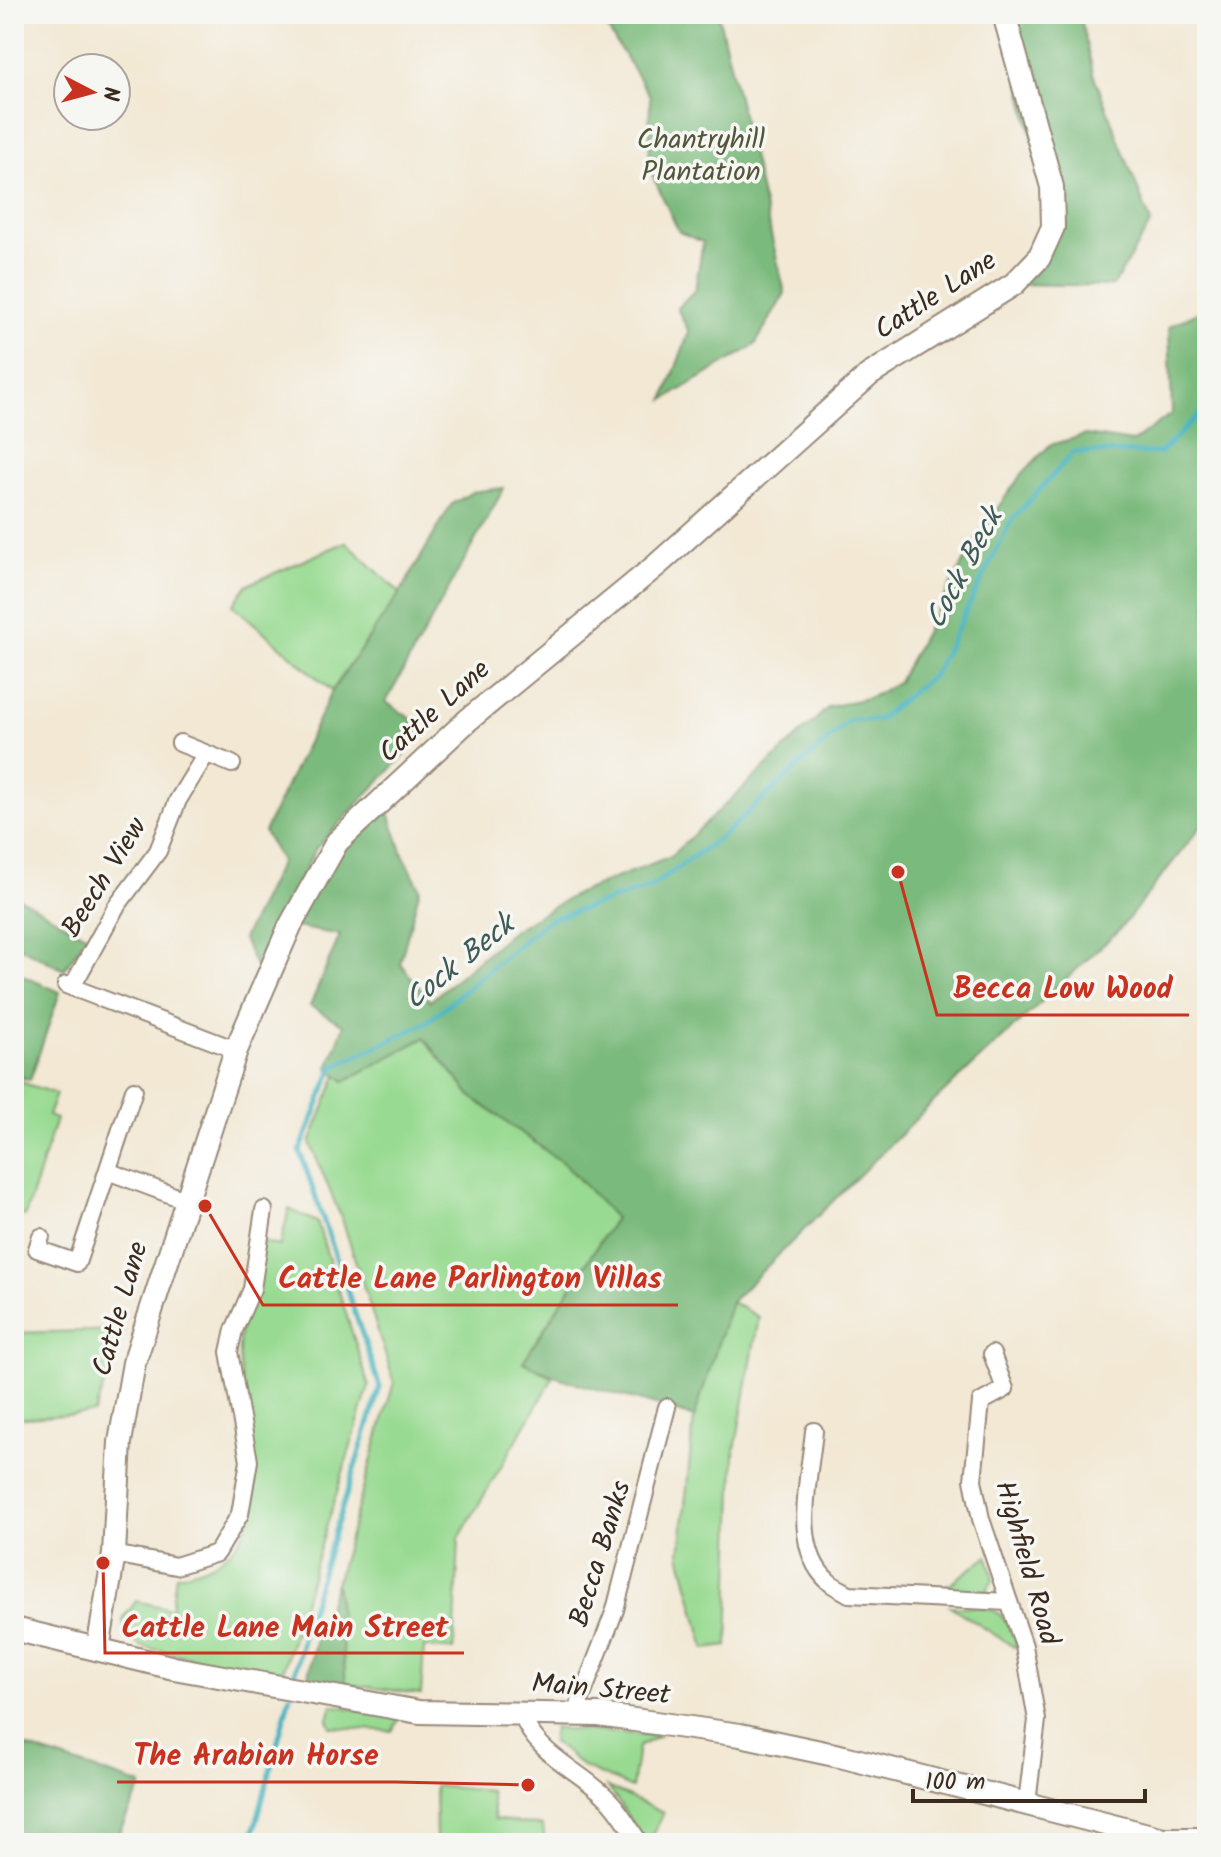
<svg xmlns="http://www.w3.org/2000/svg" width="1221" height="1857" viewBox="0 0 1221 1857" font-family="Kalam,sans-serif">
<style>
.green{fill:#98da91;stroke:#6a8258;stroke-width:2}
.forest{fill:#7aba7b;stroke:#5a724c;stroke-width:2}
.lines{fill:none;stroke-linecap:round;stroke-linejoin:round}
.stream{stroke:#45b4c0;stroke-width:5}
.street-casing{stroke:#968979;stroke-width:20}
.secondary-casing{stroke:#968979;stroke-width:26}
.street{stroke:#fff;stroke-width:16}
.secondary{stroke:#fff;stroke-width:22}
.labels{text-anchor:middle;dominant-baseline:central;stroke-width:7;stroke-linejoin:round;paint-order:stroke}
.park-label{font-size:28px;fill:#52563b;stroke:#f6f6f2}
.street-label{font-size:28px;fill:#3b2a1e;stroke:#f6f6f2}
.water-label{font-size:30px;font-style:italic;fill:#3e5a57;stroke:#f6f6f2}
.leader{fill:none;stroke:#c8321e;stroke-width:3}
.callout-dot{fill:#c8321e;stroke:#f6f6f2;stroke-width:3}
.callout-label{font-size:30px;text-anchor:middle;font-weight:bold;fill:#c8321e;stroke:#f6f6f2;stroke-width:7;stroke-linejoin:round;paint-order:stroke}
</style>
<rect width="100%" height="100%" fill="#f6f6f2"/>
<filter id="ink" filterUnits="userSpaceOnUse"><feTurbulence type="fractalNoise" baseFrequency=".0125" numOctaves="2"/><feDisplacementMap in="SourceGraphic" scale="16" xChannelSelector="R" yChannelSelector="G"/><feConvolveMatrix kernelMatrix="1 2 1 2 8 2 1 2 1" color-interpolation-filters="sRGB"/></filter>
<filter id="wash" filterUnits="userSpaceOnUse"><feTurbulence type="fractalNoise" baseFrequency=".006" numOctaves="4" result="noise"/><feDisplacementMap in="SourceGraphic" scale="32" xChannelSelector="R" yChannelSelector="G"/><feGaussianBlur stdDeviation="1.8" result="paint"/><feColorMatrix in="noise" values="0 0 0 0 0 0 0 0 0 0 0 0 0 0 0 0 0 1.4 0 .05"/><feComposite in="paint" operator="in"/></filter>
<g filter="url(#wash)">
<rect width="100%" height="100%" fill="#f2e8d4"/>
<g class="green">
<polygon points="346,542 400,593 332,691 233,605 247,585"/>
<polygon points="424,1038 472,1097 567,1166 615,1218 523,1362 553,1378 459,1538 454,1650 424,1647 421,1694 346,1684 336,1583 394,1382 343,1222 310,1143 337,1075 345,1080"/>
<polygon points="21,1082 56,1094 48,1116 56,1119 25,1216 14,1212 14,1091 18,1092"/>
<path d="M289 1209 317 1222 369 1386 281 1677 140 1646 126 1635 123 1619 136 1601 171 1609 176 1575C300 1553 240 1431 239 1350 239 1315 255 1275 263 1242L280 1246Z"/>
<polygon points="731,1302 759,1317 734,1455 728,1646 705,1649 680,1554 694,1418"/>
<polygon points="124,1330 94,1413 14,1419 14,1333"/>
<polygon points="988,1556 994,1578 986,1592 944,1593 944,1588"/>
<path d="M950 1606C991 1608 1002 1603 1017 1645L1014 1647Z"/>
<polygon points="332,1705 400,1718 392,1731 331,1727 328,1719"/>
<polygon points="553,1728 659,1736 638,1747 632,1788 585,1768 552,1741"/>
<polygon points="435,1786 490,1791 494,1819 543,1826 545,1843 436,1843"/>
<polygon points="608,1787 663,1813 649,1843 646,1843"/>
</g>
<g class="forest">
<polygon points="598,14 718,14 785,293 755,345 664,400 689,332 677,308 695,290 703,242 679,232 649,168 650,96"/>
<polygon points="1004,14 1080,14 1093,73 1151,223 1113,286 1014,284 1053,227"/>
<path d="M1207 308V819L1120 929 929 1106 731 1302 694 1418C638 1395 576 1390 523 1362L615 1218 567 1166 472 1097 424 1038 345 1081 328 1068 344 1025 310 1006 340 935 290 926 337 842 384 798 403 854 420 888 400 963 430 1001 515 929 576 894 671 856 829 707 871 697 898 682 979 534 1022 474 1050 445 1086 435 1133 442 1172 413 1169 326Z"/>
<polygon points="504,488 386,702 428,730 316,848 255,966 243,939 281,861 264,832 332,691 400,593 451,505 472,492"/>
<polygon points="14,895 87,936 64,970 14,944"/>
<polygon points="14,972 60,992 30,1080 22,1077 18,1092 14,1091"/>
<polygon points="336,1583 346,1684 307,1680 316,1637"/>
<polygon points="14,1743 142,1785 114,1843 14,1843"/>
</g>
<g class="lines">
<g class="stream">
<polyline points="1207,335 1201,337 1207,369"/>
<polyline points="293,1682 304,1630 380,1387 300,1151 333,1067 426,1023 548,920 651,887 722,836 850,720 878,720 935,673 1011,521 1074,452 1160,453 1207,407"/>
<polyline points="251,1843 290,1696"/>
</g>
</g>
</g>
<g filter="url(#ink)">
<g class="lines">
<g class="street-casing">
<g id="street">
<polyline points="180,743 232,764"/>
<polyline points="66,985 236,1050"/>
<polyline points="72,987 116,907 158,851 178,800 206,754"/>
<polyline points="110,1172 185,1200"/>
<polyline points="41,1237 37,1249 77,1263 134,1090"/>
<polyline points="992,1354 1005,1389 981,1402 973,1480 981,1519 1024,1646 1037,1720 1027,1803"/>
<path d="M814 1431C810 1476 790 1547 828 1581 834 1587 843 1590 849 1594L1008 1602"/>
<polyline points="114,1554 176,1566 217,1553 240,1514 249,1461 229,1352 234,1330 252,1289 264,1210"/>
<path d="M522 1714C533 1752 580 1771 606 1797 620 1809 629 1828 640 1843"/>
<polyline points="575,1714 615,1610 667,1407"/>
<polyline points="1166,1836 1207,1836"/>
</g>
</g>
<g class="secondary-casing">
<g id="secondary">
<polyline points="14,1629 174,1668 419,1712 599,1715 740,1735 844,1757 1179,1843"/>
<polyline points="98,1649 114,1554 120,1442 134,1363 236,1050 290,926 337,842 468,720 658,564 869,375 1014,284 1039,258 1053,227 1052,187 1004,14"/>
</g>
</g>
<use href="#street" class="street"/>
<use href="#secondary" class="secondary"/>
</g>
</g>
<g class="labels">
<g class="park-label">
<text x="701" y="140">Chantryhill<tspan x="701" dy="32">Plantation</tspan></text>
</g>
<g class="street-label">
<text transform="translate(936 296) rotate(-33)">Cattle Lane</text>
<text transform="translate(435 712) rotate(-42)">Cattle Lane</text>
<text transform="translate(105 878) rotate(-58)">Beech View</text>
<text transform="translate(121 1309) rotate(-74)">Cattle Lane</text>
<text transform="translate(601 1554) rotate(-73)">Becca Banks</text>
<text transform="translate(1026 1563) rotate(74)">Highfield Road</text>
<text transform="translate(601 1690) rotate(5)">Main Street</text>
</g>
<g class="water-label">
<text transform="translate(965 569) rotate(-62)">Cock Beck</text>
<text transform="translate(460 963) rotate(-39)">Cock Beck</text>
</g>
</g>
<path class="leader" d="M898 872L937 1015H1189M205 1206L263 1305H678M103 1563L105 1653H464M528 1785L395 1782H117"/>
<g class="callout-dot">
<circle cx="898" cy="872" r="8"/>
<circle cx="205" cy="1206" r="8"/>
<circle cx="103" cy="1563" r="8"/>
<circle cx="528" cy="1785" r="8"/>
</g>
<g class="callout-label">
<text x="1063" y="998">Becca Low Wood</text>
<text x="470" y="1288">Cattle Lane Parlington Villas</text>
<text x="285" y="1637">Cattle Lane Main Street</text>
<text x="256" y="1765">The Arabian Horse</text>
</g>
<rect width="1221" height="1857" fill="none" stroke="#f6f6f2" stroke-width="48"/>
<g transform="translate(92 92) rotate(96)"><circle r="38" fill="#f6f6f2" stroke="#aba49d" stroke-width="2"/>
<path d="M0-6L14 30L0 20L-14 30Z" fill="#c8321e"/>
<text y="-12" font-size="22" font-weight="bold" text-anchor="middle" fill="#3b2a1e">N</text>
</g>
<path d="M913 1789v12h232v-12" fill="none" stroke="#3b2a1e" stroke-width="4"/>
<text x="925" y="1789" font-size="24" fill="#3b2a1e" stroke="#f6f6f2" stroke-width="6" paint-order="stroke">100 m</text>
</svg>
